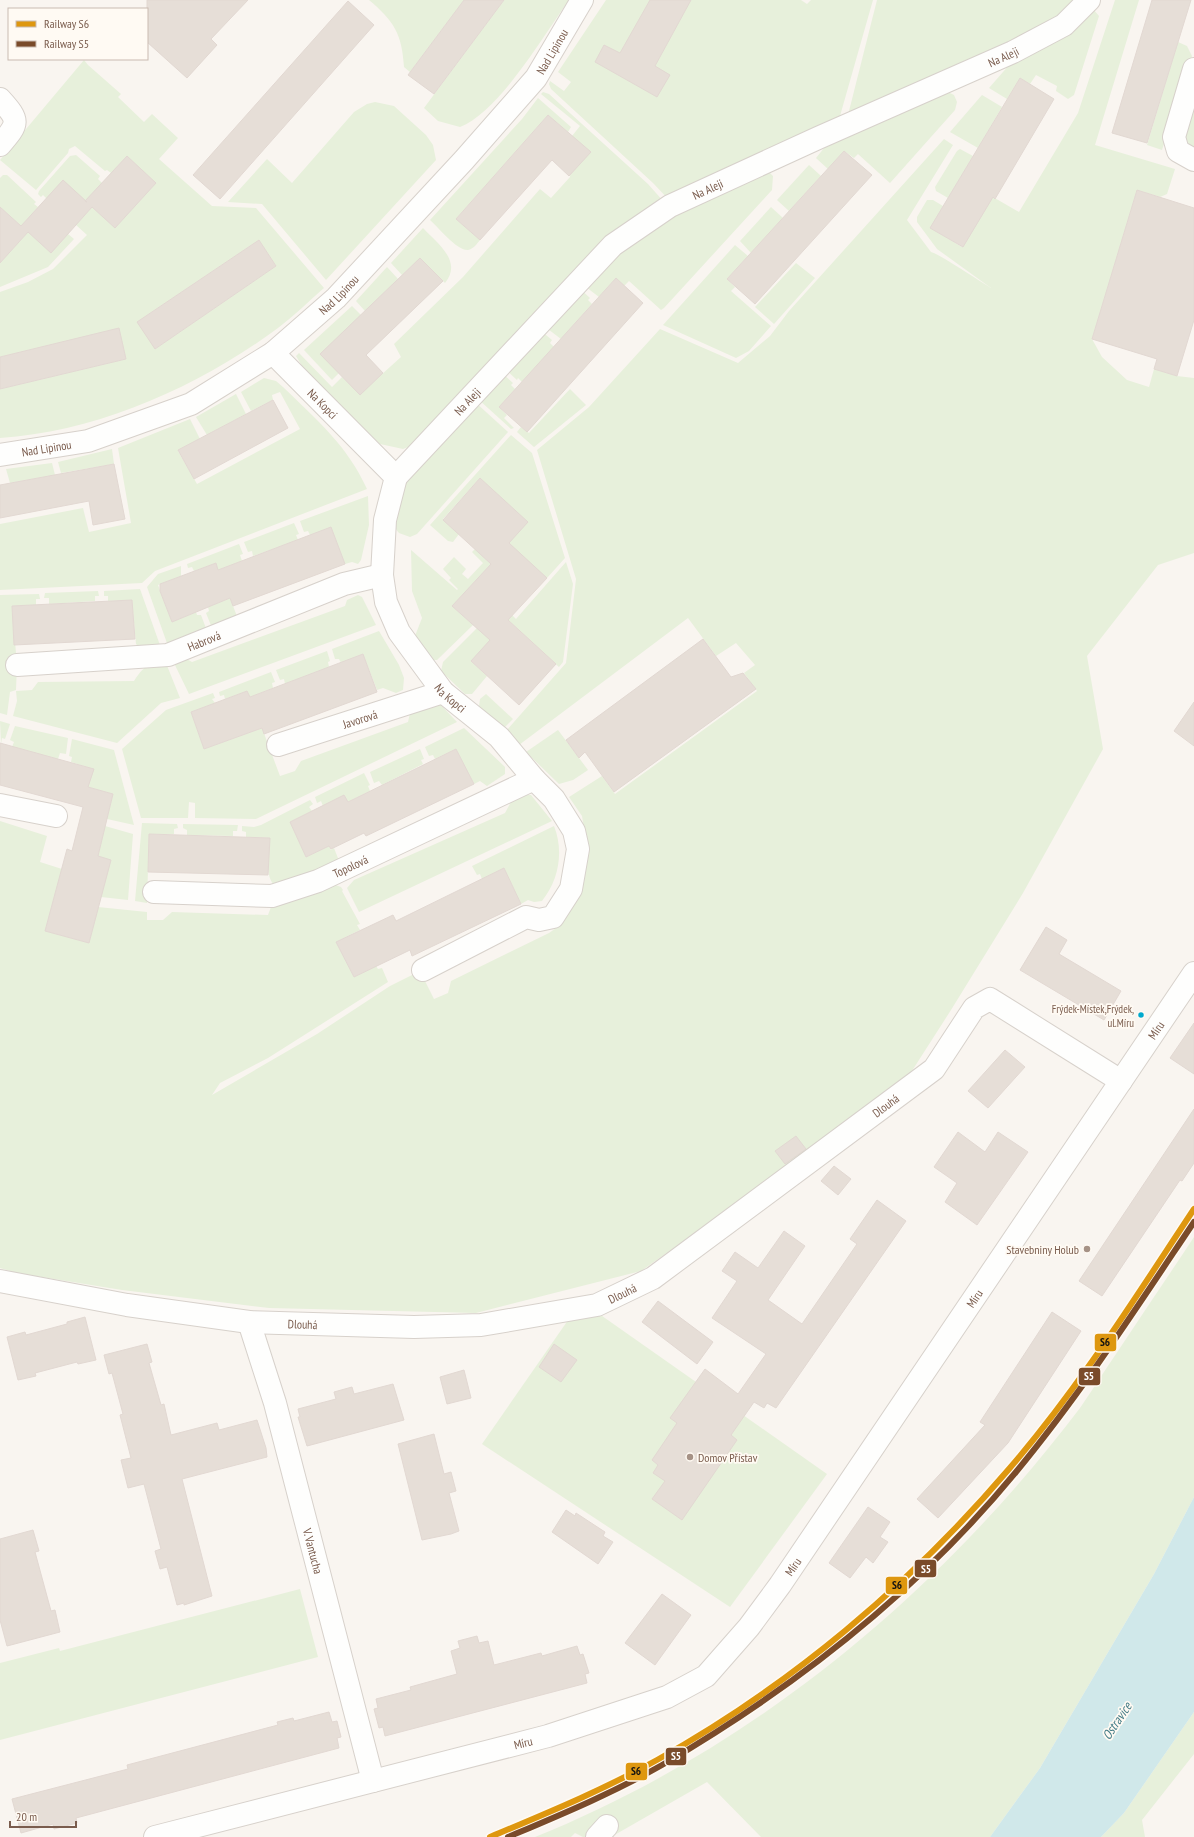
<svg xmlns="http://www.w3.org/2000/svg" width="1194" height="1837" viewBox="0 0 1194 1837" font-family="'PT Sans Narrow',sans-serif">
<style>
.green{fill:#e7f0db;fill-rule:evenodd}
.water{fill:#d0e8ea}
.building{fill:#e6ded7;stroke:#e2d8d2}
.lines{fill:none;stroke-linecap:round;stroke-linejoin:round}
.minor-casing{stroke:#d7d1cb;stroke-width:24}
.minor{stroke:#fefefd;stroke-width:22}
.rail-1-casing{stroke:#fffaf3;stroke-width:9}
.rail-2-casing{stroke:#fffaf3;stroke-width:9}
.rail-1{stroke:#de970f;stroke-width:6}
.rail-2{stroke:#7a4b2a;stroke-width:6}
.bus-dot{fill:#00a9ce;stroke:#fffaf3;stroke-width:1.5}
.poi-dot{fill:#a69286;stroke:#fffaf3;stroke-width:1.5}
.labels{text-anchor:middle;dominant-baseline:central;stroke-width:3.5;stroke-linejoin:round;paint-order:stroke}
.bus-label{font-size:11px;fill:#7a5c4d;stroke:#fffaf3;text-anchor:end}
.street-label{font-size:12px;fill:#7a5c4d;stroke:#fffaf3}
.poi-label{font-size:12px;fill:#7a5c4d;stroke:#fffaf3;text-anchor:end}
.water-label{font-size:13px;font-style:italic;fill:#437c86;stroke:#fffaf3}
.line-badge{stroke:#fffaf3;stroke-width:1.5}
.badge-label{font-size:11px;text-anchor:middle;font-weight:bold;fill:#fff}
.pale-badge-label{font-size:11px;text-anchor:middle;font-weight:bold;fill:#111}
</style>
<rect width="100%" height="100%" fill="#f9f5f0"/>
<g class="green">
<path d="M369 0H464L410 72 404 67C402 34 394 21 369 0Z"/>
<path d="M504 0H569C544 35 499 112 460 127L438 121 424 108Z"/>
<polygon points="606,0 801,0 807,4 811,0 873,0 838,123 669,200 653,183 551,89 549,84 550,81 564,91 571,82 558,72"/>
<polygon points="877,0 1083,0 1045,30 847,119"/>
<path d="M1115 0H1139L1095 145 1175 169 1167 194 1160 197 1137 190 1092 339 1102 357 1127 380 1149 387 1154 369 1177 376 1194 378V553L1158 565 1087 656 1103 749 1023 893 951 1010 901 1088 641 1271 476 1313 269 1308 122 1290 17 1273 0 1268V821L47 836 40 862 62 869 45 931 89 943 98 907 147 912V920H163L172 912 268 915 271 907 333 884 341 887 343 890 342 891 360 924 357 925 360 930 336 942 354 977 376 966 378 969 382 968 388 982 268 1058 220 1083 212 1095 317 1034 390 986 420 971 434 999 448 993 451 981 549 933 559 926 568 915 579 890 587 847 582 816 569 797 602 776 615 794 757 691 744 673 755 665 736 643 716 656 688 618 519 745 506 731 566 663 576 579 537 450 589 407 660 329 738 363 770 336 789 311 944 139 953 145 907 220 931 252C938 253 981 282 991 288L937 249 917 222V217L927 200H933L943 206 931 228 962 247 993 197 1019 212 1078 113Z"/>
<polygon points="1093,9 1099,16 1074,95 1068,99 1056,91 1057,86 1036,75 1030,84 1020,78 1007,99 989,88 1010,64"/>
<polygon points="1178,42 1187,46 1192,56 1162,150 1147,145"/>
<path d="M84 60 88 65 121 94 118 97 144 122 152 114 178 138 159 159 212 206 256 208 324 288C309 301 294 316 278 328 200 386 98 432 0 438V389L126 359 119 329 0 357V292L28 282 53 269 87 235 76 225 92 207 115 228 156 183 127 156 111 173 107 170 105 171 75 146 69 149 68 153 36 190 0 160ZM259 240 276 266 155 349 149 314Z"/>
<polygon points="1194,89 1194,151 1184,137"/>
<polygon points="944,90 954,95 957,102 955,110 890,183 858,154 854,158 844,151 828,169 816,158 829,142"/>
<polygon points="543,92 549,94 648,184 664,202 416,444 403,449 380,444 305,371 296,356 299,353 332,387 342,377 360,394 401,357 394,344 463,277 540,189 551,198 570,177 572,136 580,126 541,94"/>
<polygon points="982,95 1002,107 978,148 950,132"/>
<path d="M538 98 571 127 568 132 548 115 456 219 480 240C477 244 473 249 468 250 457 251 438 227 430 220L522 119Z"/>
<polygon points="375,102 394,106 426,135 433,145 436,160 326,280 262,204 228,202 267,159 292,183 354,112 367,104"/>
<polygon points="960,149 973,156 948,198 936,191 935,187 957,151"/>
<polygon points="76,155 100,176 98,179 102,183 85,201 47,199 43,195 41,197 38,194 39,191 70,156"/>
<polygon points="809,165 821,176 789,211 777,200"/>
<polygon points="768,171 773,176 772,190 664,308 661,310 629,281 624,286 616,278 599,297 582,284 644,229"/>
<polygon points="3,175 7,175 36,202 34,204 38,207 21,226 0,207 0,178"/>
<polygon points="771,207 783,218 751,253 740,241"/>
<path d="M423 228C437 243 463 261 445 283L420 258 402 275 391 263Z"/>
<polygon points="28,232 51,253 68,234 74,239 48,267 0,287 0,263"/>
<polygon points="735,245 748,256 727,279 735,287 731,291 771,326 749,351 736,358 663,325"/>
<polygon points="796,263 815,278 774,324 755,307"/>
<polygon points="387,267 398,279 365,311 356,301"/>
<polygon points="579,288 590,298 588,300 592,304 561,339 544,326"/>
<polygon points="352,306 361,315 339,373 332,380 304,350"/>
<polygon points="540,330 552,340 550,343 554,347 522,382 518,378 517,380 505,369"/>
<polygon points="502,373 513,383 511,385 515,389 499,407 507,415 504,418 514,428 511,429 478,399"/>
<path d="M264 378 276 381 283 387C317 420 347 445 367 489L155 571 142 583 0 590V524L83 508 89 532 131 523 118 448 190 419 200 439 178 451 197 484 300 429 280 392 272 395 273 400 251 411 241 392Z"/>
<polygon points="570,389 586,405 534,447 517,432 521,427 529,433"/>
<polygon points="236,394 246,414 207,435 196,417"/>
<polygon points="475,402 508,432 417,534 410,537 399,533 395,528 401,487"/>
<polygon points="511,435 532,453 565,558 547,578 504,548 480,478 443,519 459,534 453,542 448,541 430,525"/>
<polygon points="112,449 114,464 61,473 58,462"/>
<polygon points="52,463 55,475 10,483 6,469"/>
<polygon points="368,496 369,525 361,560 358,564 352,562 345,564 331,528 310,535 308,531 304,532 300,521"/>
<polygon points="294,523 299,534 296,535 298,540 253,556 252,551 248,552 244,542"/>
<polygon points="239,544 243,554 240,555 242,561 218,570 216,563 194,571 192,567 188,568 187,564"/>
<polygon points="475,549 491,564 452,606 473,625 437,660 430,660 415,636 422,618 412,591 411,550 457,590 458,589 449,580 451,578 443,569 454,557 466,569 462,574 468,579 483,563 472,552"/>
<polygon points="566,562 573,584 563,662 559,667 508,620 512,615 516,619"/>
<polygon points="181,566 181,576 158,585 172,622 196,612 197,615 201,615 207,631 168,646 147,587 158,574"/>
<polygon points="140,589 161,648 140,648 136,644 132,600 108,601 108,596 104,596 104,591"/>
<polygon points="98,591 99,596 95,596 95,601 49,604 49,598 44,598 45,593"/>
<polygon points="39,594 40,599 36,599 36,605 12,606 17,665 16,690 10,692 7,715 0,713 0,595"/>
<polygon points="358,595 362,597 376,625 189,694 173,661 183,657 192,662 345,606 347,600"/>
<polygon points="230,598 238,619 212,628 206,613 209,611 208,607"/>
<polygon points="478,627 495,636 471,661 487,676 472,694 465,694 441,671 443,662"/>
<polygon points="379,631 399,665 404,678 403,690 396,693 383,688 377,690 363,654 341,663 339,659 335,659 332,649"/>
<polygon points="327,651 330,661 328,662 329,667 285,684 284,679 280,680 276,670"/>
<path d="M166 663 180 698 161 703 117 743 13 716 17 701 16 691 32 690 38 682 134 681C145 664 148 665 166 663Z"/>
<polygon points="271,672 275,682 272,683 273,688 250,697 247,691 225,699 224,695 220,696 219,692"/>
<polygon points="213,693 215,698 212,699 215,703 191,712 204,749 262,728 280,776 295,771 301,761 408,722 410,713 439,703 457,722 256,819 195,818 195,803 189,802 188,818 141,818 122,749 166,710"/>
<polygon points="486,694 513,719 503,729 479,706 480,699"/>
<polygon points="0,721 10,724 5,739 2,738 1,744"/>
<polygon points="15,726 68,738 66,754 60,753 58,759 12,747 14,742 10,740"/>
<polygon points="464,728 505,767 505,774 487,786 480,781 474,784 456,749 435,759 433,755 429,756 425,747"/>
<polygon points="558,730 588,770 573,780 559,784 526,752"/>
<polygon points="72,739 114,750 134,825 107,819 113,794 88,787 93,769 71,762 72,757 69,756"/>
<polygon points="420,749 424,759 421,760 423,764 382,785 379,781 374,783 370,772"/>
<polygon points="364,773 370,785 368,786 370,791 348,802 344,795 323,806 321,801 317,803 315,797"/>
<polygon points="522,795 531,795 552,821 359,912 347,888 354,880 505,813 512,800"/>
<path d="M310 800 313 804 309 807 312 811 290 822 306 857 329 846 331 850 334 848 341 866 277 888C263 877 269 854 270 838L246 837V832L242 831V826L254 827 261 825Z"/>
<polygon points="142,823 177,824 178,828 174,829 174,834 149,834 147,903 135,901"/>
<polygon points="183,824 238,825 237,831 233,831 233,836 187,835 187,830 183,828"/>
<polygon points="105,826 133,834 128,900 101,897 98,856"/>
<path d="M554 826C564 851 559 880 542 901L534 902 528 900 521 904 504 868 482 879 480 874 477 875 472 866Z"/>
<path d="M1194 1237V1497L1154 1574 1040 1768 990 1837H761L707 1782 611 1837H583L575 1833 571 1837H535C753 1749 939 1594 1080 1408 1093 1389 1105 1370 1118 1351 1143 1313 1169 1275 1194 1237Z"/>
<polygon points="595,1311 827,1474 730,1607 482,1444 573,1313"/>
<polygon points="300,1589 318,1657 0,1740 0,1663 59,1648 60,1651"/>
<polygon points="1194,1712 1194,1754 1142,1820 1145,1837 1101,1837 1124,1813"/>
</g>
<polygon class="water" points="1194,1497 1194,1712 1124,1813 1101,1837 990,1837 1040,1768 1154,1574"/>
<g class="building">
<polygon points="147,0 248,0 211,39 217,45 187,78 147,42"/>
<polygon points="464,0 504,0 434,94 408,75"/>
<polygon points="650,0 691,0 655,66 670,75 657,97 595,62 604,45 620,53"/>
<polygon points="1152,0 1191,0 1147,143 1112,133"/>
<polygon points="348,1 374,25 220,199 193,175"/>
<polygon points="1020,78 1054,99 995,199 993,197 963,247 930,228"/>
<polygon points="548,115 591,152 569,176 552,160 480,240 456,219"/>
<polygon points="844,151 872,175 755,304 727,279"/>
<polygon points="127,156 156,183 115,228 92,207 51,253 28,232 0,263 0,207 21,226 63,180 87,202 85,201"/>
<polygon points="1137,190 1194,208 1194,320 1177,376 1154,369 1157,359 1092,339"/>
<polygon points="259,240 276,266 155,349 137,322"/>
<polygon points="420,258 443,281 366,355 383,373 360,395 320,354"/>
<polygon points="616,278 643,303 527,432 499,407"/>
<polygon points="119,328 126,359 0,389 0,357"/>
<polygon points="273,400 288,428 194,479 178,450"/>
<polygon points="114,464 125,519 93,525 89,501 0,518 0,485"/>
<polygon points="480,478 528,522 509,543 547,578 508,620 556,664 519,705 471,661 490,640 452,606 491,564 443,520"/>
<polygon points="331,527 345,564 233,606 230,598 172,622 160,591 160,584 216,563 218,570"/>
<polygon points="132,600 135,639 14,645 12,606"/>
<polygon points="703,639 731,677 743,673 756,689 614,792 585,752 579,758 566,740"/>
<polygon points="363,654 377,692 264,734 262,728 204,749 191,712 247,691 250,697"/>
<polygon points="1194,702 1194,746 1174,731"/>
<polygon points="0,743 94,769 88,787 113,794 98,856 111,860 89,943 45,931 67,849 72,851 83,807 0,785"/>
<polygon points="456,749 474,784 366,836 364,833 331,849 329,846 306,857 290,822 344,795 348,802"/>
<polygon points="149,834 270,838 268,875 148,872"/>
<polygon points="504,868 521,904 412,956 410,950 354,977 336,942 393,915 396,921"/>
<polygon points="1046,927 1067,940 1059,954 1121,991 1104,1020 1020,970"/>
<polygon points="1194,1023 1194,1074 1170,1058"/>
<polygon points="1005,1050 1025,1067 988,1108 968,1091"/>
<polygon points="1194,1109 1194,1163 1182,1181 1180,1180 1102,1296 1079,1281"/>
<polygon points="958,1132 985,1152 998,1132 1028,1152 977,1225 945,1202 957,1183 934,1167"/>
<polygon points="796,1136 806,1149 785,1164 775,1151"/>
<polygon points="834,1166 851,1179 838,1195 821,1181"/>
<polygon points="877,1200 906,1221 776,1408 767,1403 764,1408 754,1402 731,1435 737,1440 682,1520 652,1499 665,1481 653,1473 658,1465 652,1460 677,1423 670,1418 705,1369 738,1394 766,1354 712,1318 737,1281 722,1271 735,1252 758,1268 784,1231 805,1246 768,1300 802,1324 857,1244 850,1239"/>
<polygon points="658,1301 713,1342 697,1364 642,1322"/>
<polygon points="1052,1312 1081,1331 1008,1443 938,1518 917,1499 985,1425 980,1422"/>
<polygon points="85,1317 96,1360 78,1364 77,1362 35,1373 36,1376 18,1380 7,1337 25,1332 26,1335 67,1324 67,1322"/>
<polygon points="147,1344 152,1362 149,1363 161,1405 164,1404 171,1435 217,1423 219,1430 257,1420 266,1448 267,1457 182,1479 212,1596 184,1605 184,1603 177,1605 167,1567 160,1569 155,1551 161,1549 144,1484 128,1488 121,1460 131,1458 120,1415 123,1414 112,1373 109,1374 104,1355"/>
<polygon points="554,1344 577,1360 561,1382 539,1367"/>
<polygon points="464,1370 471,1398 447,1404 440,1377"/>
<polygon points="393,1384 404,1420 307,1446 298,1417 300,1417 298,1409 336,1399 334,1392 352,1387 354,1394"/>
<polygon points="434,1434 444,1474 451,1472 456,1491 449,1493 459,1531 451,1534 422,1540 398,1444"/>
<polygon points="868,1507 890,1522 880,1537 888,1542 873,1563 866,1557 850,1578 829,1563"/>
<polygon points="566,1510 575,1516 576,1513 605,1532 603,1536 613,1542 598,1564 552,1532"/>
<polygon points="33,1530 39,1551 35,1552 51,1611 55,1610 60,1632 7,1646 0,1620 0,1539"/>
<polygon points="662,1594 691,1615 655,1665 625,1643"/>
<polygon points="477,1636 479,1643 488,1641 494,1665 541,1653 542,1656 577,1646 580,1655 583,1654 589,1673 585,1674 587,1683 385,1736 383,1727 379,1728 374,1709 378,1708 376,1699 411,1690 410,1687 457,1674 451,1651 460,1648 458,1641"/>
<polygon points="329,1712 332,1722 337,1721 341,1737 337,1738 339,1748 76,1818 77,1823 54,1829 53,1824 21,1833 12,1799 128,1769 127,1765 278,1725 277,1722 293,1718 294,1721"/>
</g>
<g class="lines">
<g class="minor-casing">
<g id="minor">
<polyline points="1194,69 1174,137 1178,151 1194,160"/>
<path d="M0 99C20 121 19 123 0 145"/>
<path id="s1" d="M273 353 396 477 385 520 382 575 386 602 399 632 443 692 499 737 534 779 554 799 574 831 578 849 571 889 553 917 539 920 526 917 423 970"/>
<path id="s2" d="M0 455 88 441 191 404 273 353 336 298 464 160 536 78 582 0"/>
<path id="s3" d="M396 477 613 245 670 206 818 138 1013 52 1064 25 1089 0"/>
<path id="s4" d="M17 665 168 655 344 584 382 575"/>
<path id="s5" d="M278 745 443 692"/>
<polyline points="0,805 56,816"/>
<path id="s6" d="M154 892 272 896 318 881 534 779"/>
<path id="s7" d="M0 1281 127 1305 249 1322 414 1327 481 1325 597 1305 653 1278 934 1069 974 1008 990 999 1121 1081"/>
<path id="s8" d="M249 1322 275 1403 373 1781"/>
<path id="s9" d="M155 1837 548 1736 667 1697 706 1676 749 1627 780 1585 1194 973"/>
<polyline points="597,1837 607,1826"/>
</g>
</g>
<use href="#minor" class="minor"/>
<g class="rail-1-casing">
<path id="rail-1" d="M490 1837C547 1813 603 1790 657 1760 790 1686 910 1585 1009 1469 1079 1388 1135 1298 1194 1209"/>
</g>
<g class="rail-2-casing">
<path id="rail-2" d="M508 1837C560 1815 613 1793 662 1765 794 1688 919 1590 1016 1472 1082 1392 1137 1307 1194 1222"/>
</g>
<use href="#rail-1" class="rail-1"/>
<use href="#rail-2" class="rail-2"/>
</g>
<circle class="bus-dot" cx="1141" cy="1015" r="3.5"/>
<g class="poi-dot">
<circle cx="1087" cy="1249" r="4"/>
<circle cx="690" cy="1457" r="4"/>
</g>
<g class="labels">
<g class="bus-label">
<text x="1134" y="1009">Frýdek-Místek,Frýdek,<tspan x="1134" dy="14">ul.Míru</tspan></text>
</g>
<g class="street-label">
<text stroke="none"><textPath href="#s2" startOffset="707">Nad Lipinou</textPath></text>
<text stroke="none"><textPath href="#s3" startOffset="752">Na Aleji</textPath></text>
<text stroke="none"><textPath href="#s3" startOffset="428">Na Aleji</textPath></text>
<text stroke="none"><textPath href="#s2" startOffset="383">Nad Lipinou</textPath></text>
<text stroke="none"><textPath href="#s3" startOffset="104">Na Aleji</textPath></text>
<text stroke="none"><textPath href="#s1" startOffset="71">Na Kopci</textPath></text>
<text stroke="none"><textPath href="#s2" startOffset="47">Nad Lipinou</textPath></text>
<text stroke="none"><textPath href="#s4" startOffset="190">Habrová</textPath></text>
<text stroke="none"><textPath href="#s1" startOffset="418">Na Kopci</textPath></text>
<text stroke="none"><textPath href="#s5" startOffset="86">Javorová</textPath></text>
<text stroke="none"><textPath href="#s6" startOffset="202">Topolová</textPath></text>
<text stroke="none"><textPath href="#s9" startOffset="1363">Míru</textPath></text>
<text stroke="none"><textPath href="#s7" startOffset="954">Dlouhá</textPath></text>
<text stroke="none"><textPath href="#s7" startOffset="630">Dlouhá</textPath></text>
<text stroke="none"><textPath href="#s9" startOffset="1039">Míru</textPath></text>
<text stroke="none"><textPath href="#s7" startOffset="306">Dlouhá</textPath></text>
<text stroke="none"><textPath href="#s8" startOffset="238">V. Vantucha</textPath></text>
<text stroke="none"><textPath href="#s9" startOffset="715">Míru</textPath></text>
<text stroke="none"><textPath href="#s9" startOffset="380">Míru</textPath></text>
</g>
<g class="poi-label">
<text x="1079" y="1249">Stavebniny Holub</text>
<text x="698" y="1457" text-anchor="start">Domov Přístav</text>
</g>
<g class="water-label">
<text transform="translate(1117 1721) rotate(-56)">Ostravice</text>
</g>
</g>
<g class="line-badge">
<rect x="1094" y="1333" width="23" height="19" rx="4" fill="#de970f"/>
<rect x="1078" y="1367" width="23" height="19" rx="4" fill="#7a4b2a"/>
<rect x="914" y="1559" width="23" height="19" rx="4" fill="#7a4b2a"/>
<rect x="885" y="1576" width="23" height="19" rx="4" fill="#de970f"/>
<rect x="665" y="1747" width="22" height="19" rx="4" fill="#7a4b2a"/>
<rect x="625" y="1762" width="23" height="19" rx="4" fill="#de970f"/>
</g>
<g class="badge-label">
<text x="1089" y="1380">S5</text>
<text x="926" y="1573">S5</text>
<text x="676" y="1760">S5</text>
</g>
<g class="pale-badge-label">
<text x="1105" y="1346">S6</text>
<text x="897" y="1589">S6</text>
<text x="636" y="1775">S6</text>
</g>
<rect x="8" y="8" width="140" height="52" fill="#fffaf3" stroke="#cabbb1"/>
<rect x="16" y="21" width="20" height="6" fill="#de970f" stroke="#cabbb1"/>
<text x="44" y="28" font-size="12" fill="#7a5c4d">Railway S6</text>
<rect x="16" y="41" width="20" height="6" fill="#7a4b2a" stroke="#cabbb1"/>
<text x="44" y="48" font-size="12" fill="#7a5c4d">Railway S5</text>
<path d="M10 1821v6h66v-6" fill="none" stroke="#7a5c4d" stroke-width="2"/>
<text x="16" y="1821" font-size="12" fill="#7a5c4d" stroke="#fffaf3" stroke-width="3" paint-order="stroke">20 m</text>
</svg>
